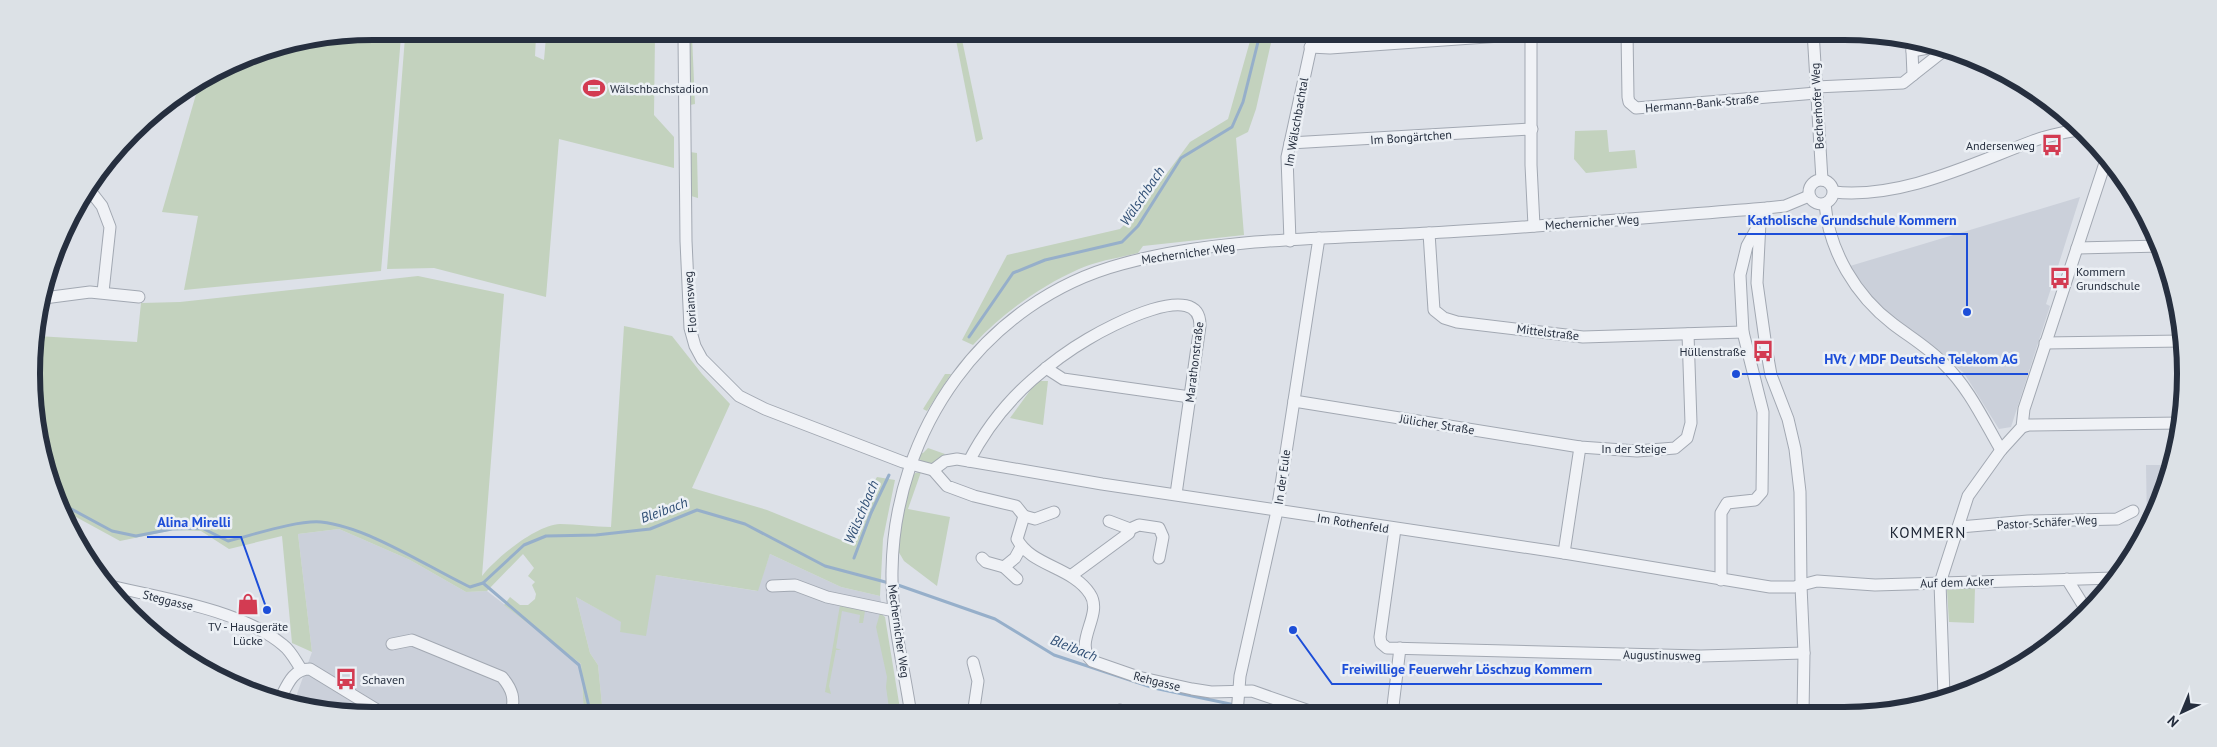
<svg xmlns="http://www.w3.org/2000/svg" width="2217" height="747" viewBox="0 0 2217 747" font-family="'PT Sans',sans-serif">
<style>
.built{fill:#cbd0da}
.green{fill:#c3d2be}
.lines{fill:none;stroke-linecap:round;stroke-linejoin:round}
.stream{stroke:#96afca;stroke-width:3}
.minor-casing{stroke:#a2a8b2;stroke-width:13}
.minor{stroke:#f0f2f6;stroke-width:11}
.labels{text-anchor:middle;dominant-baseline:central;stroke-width:5;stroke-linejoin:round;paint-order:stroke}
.poi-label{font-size:12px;fill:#262f3f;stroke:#ecf0f5;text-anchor:start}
.street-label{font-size:12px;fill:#262f3f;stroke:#ecf0f5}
.water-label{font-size:14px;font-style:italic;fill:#2f4e74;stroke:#ecf0f5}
.quarter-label{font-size:15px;letter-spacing:1px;fill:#18202f;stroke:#ecf0f5}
.rim{fill:none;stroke:#262f3f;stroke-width:6}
.leader{fill:none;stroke:#1d4ed8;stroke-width:2}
.callout-dot{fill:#1d4ed8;stroke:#ecf0f5;stroke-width:2}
.callout-label{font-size:14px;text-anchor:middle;font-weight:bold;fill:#1d4ed8;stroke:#ecf0f5;stroke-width:5;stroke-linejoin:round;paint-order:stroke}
</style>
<rect width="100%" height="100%" fill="#dde1e8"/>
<g class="built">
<polygon points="2080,197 2046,304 2050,306 2011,427 1999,429 1964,373 1927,342 1890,317 1865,291 1850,266"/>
<polygon points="2146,465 2170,465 2148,524 2147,524"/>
<polygon points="339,529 410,560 466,592 487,591 581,664 584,715 374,716 306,709 293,705 312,652 298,534"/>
<polygon points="770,554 841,587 880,596 899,715 603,715 598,665 590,653 576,597 622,622 620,632 656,575 757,591"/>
</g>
<g class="green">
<path d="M1252 34H1273L1256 109 1248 132 1236 138 1244 235 1143 246 1138 253C1119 258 1096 261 1079 269 1039 287 1003 313 973 345L962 340 1007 255 1120 229 1142 207 1190 142 1228 119Z"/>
<polygon points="955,35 961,35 983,139 976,142"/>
<polygon points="655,36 654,115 674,137 674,168 559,139 546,297 434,268 387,269 405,37 536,37 535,56 544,60 546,37"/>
<polygon points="688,36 692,36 695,104 690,105"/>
<polygon points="401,37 381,271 184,290 198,216 162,212 199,84 243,57 307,38"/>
<polygon points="1607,130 1609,152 1635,150 1637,168 1586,173 1574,159 1575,131"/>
<polygon points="690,152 697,153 698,198 691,196"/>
<path d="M418 276 504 294 482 576C496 558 536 525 560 524 577 524 594 527 611 527L624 326 672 336 702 374 730 404 692 488 767 510 846 542 855 537 870 488 877 477 895 480 883 539 880 596 841 587 770 554 758 591 656 575 646 636 620 632 621 622 576 597 590 653 598 665 603 715H584L581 664 504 605 510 597 520 605H528L535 599 536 594 532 585 535 582 528 576 534 568 523 554 487 591 466 592 410 560 339 529 298 534 312 652 292 643 282 536 229 549 201 531 173 530 120 541 65 511 43 462 32 396 37 336 137 342 141 303 180 302Z"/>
<polygon points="945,374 951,374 927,411 923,409"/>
<polygon points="1037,381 1048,381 1043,425 1010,418"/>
<polygon points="928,448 945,454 934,465 923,463 919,458 919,453 923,453"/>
<polygon points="921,472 908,509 950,517 937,586 904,561 897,549 910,481 915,473"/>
<polygon points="1975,588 1974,623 1949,622 1947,590"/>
<polygon points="840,605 865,611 863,623 859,623 860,615 842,611 836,648 841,650 836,650 829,686 831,694 825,692"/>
<polygon points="880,613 885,617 901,715 890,715 886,687 887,677 876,627"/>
</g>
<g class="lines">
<g class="stream">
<polyline points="969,337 1013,273 1045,260 1122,242 1138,226 1181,158 1232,127 1243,102 1260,34"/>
<path d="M62 504 112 531 136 536 172 529 202 528 228 541C253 535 297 520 321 522 368 527 426 566 470 587L483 583 524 545 546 536 596 535 650 529 697 510 745 524 825 566 889 583"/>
<polyline points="854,558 871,513 889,475"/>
<polyline points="483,583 579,665 591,715"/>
<polyline points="895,584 995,619 1054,655 1154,688 1235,705"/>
<polyline points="1241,707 1247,714"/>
</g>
<g class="minor-casing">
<g id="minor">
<polyline points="1813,31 1822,180"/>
<polyline points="1627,32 1628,97 1629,102 1636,108 1816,93"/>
<polyline points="1531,33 1531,165 1534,226"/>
<polyline points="684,36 686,241 690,328 695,346 702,359 739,396 765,409 903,462 933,470 945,461 957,459 1102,484 1564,553 1770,587 1794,587 1817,581 1875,585 2114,578"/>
<polyline points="1912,38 1912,51"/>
<polyline points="1310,47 1330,48 1531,34"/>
<polyline points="1913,75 1946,49"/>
<polyline points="1816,87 1903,83 1913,75 1912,51 1939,46"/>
<polyline points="1290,143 1532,129"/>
<circle cx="1821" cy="192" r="12"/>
<polyline points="88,188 102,206 110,227 103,292"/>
<path d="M1834 192C1902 199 1971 164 2033 141 2049 135 2066 132 2082 129"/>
<path d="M1825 204C1829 251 1856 296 1893 324 1910 337 1929 348 1944 364 1969 388 1984 421 2001 450"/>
<polyline points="1767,208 1760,222 1757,283 1766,347 1771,375 1788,419 1795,449 1800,492 1801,586 1804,653 1803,713"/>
<polyline points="1429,233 1434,310 1444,318 1457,322 1583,337 1743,332"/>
<polyline points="1290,241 1287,157 1314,33"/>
<polyline points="2077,248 2161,246"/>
<polyline points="44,298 90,292 139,297"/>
<polyline points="2045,343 2182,341"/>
<polyline points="1046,368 1063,379 1190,397"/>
<polyline points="1294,401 1580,447 1637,451 1675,448 1687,438 1691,423 1688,334"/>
<polyline points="2022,427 2029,425 2181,423"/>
<path d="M969 461C985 430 1006 403 1032 380 1049 365 1069 350 1088 339 1108 327 1201 277 1200 326L1176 494"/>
<path d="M933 470 947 486 974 496 1016 506 1024 516 1017 539C1031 566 1073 567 1090 594 1104 615 1072 642 1092 661L1138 677 1192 689 1211 692 1252 691 1318 714"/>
<polyline points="1024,516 1035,519 1054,512"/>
<polyline points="1960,527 2028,521 2117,519 2133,511"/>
<polyline points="1130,529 1139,525 1159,528 1163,537 1159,558"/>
<polyline points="1395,529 1380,637 1381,643 1387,648 1701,656 1804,653"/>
<polyline points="1564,553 1580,447"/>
<polyline points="982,558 986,562 1004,567 1015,558 1021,547"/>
<polyline points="1004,567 1017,579"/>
<polyline points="1072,575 1129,533 1130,529 1109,521"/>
<polyline points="2067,579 2088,613"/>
<polyline points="1721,580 1721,513 1727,503 1755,500 1762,492 1763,412 1743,332 1740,275 1747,246 1757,228"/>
<path d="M106 585C160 598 240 609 283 645 291 651 295 660 301 669"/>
<polyline points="772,586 795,585 827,597 894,611"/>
<path d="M392 644 412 640 502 677C513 690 515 699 511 715"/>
<polyline points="973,662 978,681 973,715"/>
<polyline points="1944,696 1940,583 1968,496 2001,450 2022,427 2024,409 2107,157"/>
<path d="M279 701C287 686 292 669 310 669L387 716"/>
<polyline points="1119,714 1120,710"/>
<polyline points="1237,714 1240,676 1277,511 1319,238"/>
<polyline points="1392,714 1400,648"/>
<path d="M911 715C904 667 891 619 892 571 894 430 984 301 1122 264 1219 237 1328 239 1429 233 1541 227 1654 217 1767 208L1785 206 1809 196"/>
</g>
</g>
<use href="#minor" class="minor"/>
</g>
<defs>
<g id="stadium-bare" transform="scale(1.725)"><path d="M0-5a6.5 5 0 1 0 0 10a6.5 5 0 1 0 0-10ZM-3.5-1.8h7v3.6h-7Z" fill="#d33b52" stroke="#ecf0f5" stroke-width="2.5" paint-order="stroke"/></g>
<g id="bus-bare" transform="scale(1.725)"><path d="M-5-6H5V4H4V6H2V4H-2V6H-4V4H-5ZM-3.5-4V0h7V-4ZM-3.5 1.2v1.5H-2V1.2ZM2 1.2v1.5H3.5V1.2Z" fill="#d33b52" stroke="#ecf0f5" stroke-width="2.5" paint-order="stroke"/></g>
<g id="shop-bare" transform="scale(1.725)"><path d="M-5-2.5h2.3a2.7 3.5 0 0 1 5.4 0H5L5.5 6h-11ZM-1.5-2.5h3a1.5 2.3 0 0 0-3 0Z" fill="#d33b52" stroke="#ecf0f5" stroke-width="2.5" paint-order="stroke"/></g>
</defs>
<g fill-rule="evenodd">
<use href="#stadium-bare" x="594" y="88"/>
<use href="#bus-bare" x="2052" y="145"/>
<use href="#bus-bare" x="2060" y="278"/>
<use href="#bus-bare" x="1763" y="351"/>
<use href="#shop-bare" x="248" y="604"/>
<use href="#bus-bare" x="346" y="679"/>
</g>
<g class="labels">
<g class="poi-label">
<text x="610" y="88">Wälschbachstadion</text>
<text x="2035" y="145" text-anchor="end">Andersenweg</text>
<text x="2076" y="271">Kommern<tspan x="2076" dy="14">Grundschule</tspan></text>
<text x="1746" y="351" text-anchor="end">Hüllenstraße</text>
<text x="248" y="626" text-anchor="middle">TV - Hausgeräte<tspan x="248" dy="14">Lücke</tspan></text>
<text x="362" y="679">Schaven</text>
</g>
<g class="street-label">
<text transform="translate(1702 103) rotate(-5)">Hermann-Bank-Straße</text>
<text transform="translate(1817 106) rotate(-93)">Becherhofer Weg</text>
<text transform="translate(1296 122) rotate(-80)">Im Wälschbachtal</text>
<text transform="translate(1411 137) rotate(-4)">Im Bongärtchen</text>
<text transform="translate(1592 222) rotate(-4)">Mechernicher Weg</text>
<text transform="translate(1188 253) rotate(-8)">Mechernicher Weg</text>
<text transform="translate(690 302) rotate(-94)">Floriansweg</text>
<text transform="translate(1548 332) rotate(7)">Mittelstraße</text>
<text transform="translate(1194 362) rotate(-83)">Marathonstraße</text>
<text transform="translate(1437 424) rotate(9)">Jülicher Straße</text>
<text x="1634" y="448">In der Steige</text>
<text transform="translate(1282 477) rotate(-82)">In der Eule</text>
<text transform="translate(2047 522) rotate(-3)">Pastor-Schäfer-Weg</text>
<text transform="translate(1353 523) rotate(9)">Im Rothenfeld</text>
<text transform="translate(1957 582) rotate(-2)">Auf dem Acker</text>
<text transform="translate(168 600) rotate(14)">Steggasse</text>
<text transform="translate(899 631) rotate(82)">Mechernicher Weg</text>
<text transform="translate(1662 655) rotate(1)">Augustinusweg</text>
<text transform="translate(1157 681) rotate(14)">Rehgasse</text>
</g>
<g class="water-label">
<text transform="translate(1142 196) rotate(-56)">Wälschbach</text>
<text transform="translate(664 510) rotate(-20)">Bleibach</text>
<text transform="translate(861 512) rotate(-67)">Wälschbach</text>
<text transform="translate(1074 648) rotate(22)">Bleibach</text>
</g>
<g class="quarter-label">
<text x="1928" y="532">KOMMERN</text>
</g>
</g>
<path d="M0 0H2217V747H0ZM373 40H1844A333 333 0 0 1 2177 373V374A333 333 0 0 1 1844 707H373A333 333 0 0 1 40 374V373A333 333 0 0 1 373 40Z" fill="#dce1e6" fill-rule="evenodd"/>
<path class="rim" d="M373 40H1844A333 333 0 0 1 2177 373V374A333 333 0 0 1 1844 707H373A333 333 0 0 1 40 374V373A333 333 0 0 1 373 40Z"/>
<path class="leader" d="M1967 312L1967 234H1738M1736 374L1814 374H2028M267 610L241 537H147M1293 630L1332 684H1602"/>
<g class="callout-dot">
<circle cx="1967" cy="312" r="5"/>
<circle cx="1736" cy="374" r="5"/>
<circle cx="267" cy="610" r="5"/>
<circle cx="1293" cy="630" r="5"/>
</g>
<g class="callout-label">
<text x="1852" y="225">Katholische Grundschule Kommern</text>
<text x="1921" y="364">HVt / MDF Deutsche Telekom AG</text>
<text x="194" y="527">Alina Mirelli</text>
<text x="1467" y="674">Freiwillige Feuerwehr Löschzug Kommern</text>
</g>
<g transform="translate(2182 712) rotate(224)" stroke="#ecf0f5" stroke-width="4" paint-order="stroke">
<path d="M0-4L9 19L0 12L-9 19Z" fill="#262f3f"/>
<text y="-8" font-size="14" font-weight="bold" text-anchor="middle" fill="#262f3f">N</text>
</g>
</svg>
